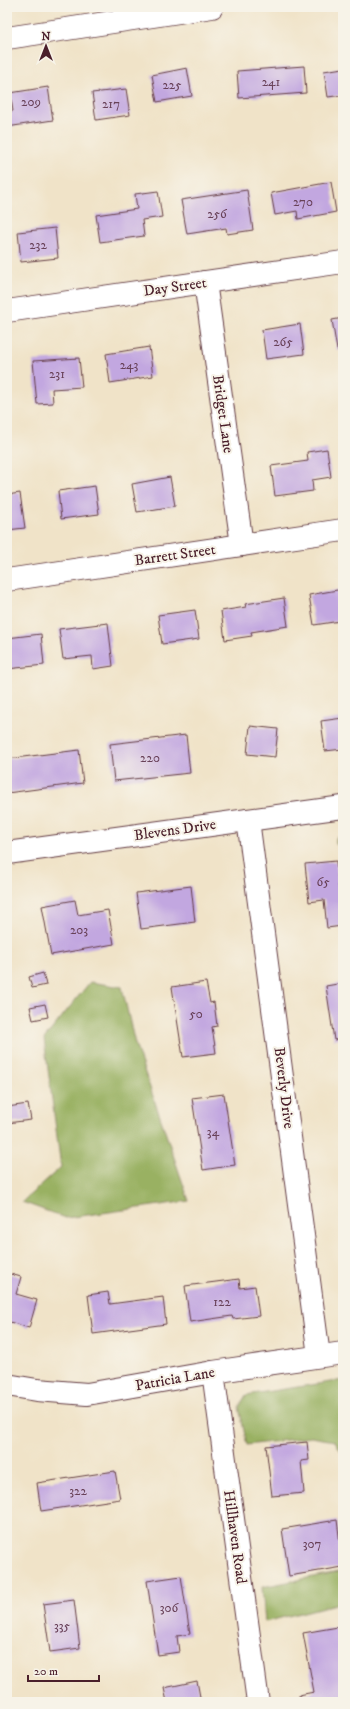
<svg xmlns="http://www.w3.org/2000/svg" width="350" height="1709" viewBox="0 0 350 1709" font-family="'IM FELL DW Pica',serif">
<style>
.forest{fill:#99b162;stroke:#726846}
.building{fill:#c2a7e0}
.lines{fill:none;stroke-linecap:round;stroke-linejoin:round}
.minor-casing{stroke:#633c43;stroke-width:24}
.minor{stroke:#fff;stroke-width:22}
.labels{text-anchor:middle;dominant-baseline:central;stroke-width:4;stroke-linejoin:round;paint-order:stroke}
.number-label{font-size:13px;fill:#684158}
.street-label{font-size:15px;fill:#4a1f2b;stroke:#f7f3e8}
</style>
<rect width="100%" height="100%" fill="#f7f3e8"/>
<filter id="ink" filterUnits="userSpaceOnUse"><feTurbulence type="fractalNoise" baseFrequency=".025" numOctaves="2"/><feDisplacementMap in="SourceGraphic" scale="8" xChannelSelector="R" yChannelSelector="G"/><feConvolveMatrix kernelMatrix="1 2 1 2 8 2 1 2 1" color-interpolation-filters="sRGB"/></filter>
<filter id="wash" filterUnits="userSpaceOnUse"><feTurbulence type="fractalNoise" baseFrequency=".012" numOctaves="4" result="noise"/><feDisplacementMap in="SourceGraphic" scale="16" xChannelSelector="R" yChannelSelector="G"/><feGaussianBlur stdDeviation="0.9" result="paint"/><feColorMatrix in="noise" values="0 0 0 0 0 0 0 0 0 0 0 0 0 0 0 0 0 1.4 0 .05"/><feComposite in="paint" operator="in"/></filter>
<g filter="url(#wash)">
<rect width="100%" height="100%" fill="#f0e3c8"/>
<g class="forest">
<polygon points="343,837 343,848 336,844 336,838"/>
<polygon points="90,982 122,987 135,1044 189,1201 66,1218 22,1202 61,1167 44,1039"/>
<polygon points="343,1380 343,1455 335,1441 311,1437 247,1445 239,1407 246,1395"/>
<polygon points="343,1571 343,1602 265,1622 262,1587"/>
</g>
<g id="blocks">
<g class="building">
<polygon points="304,66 306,93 239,98 237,71"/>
<polygon points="187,68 192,96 157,102 152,75"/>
<polygon points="343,68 343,95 328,97 324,71"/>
<polygon points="48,87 53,120 7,127 7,112 13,111 10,93"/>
<polygon points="126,89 130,115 96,120 92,93"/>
<polygon points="331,182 336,212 298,219 297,211 275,215 271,193"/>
<polygon points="247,190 253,230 227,234 226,228 187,234 181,200"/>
<polygon points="158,191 162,217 142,220 144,236 100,242 96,215 137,209 135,194"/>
<polygon points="55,228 58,258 21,262 18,232"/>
<polygon points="343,318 343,349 337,350 332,320"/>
<polygon points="300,324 304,354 266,359 262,330"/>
<polygon points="149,347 153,376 110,383 106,354"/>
<polygon points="79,358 82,387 52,389 53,403 37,404 33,361"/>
<polygon points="327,449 331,477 312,480 313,491 275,496 271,466 308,461 307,452"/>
<polygon points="170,477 175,506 137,512 132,484"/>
<polygon points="95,486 99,514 61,519 58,491"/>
<polygon points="20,493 25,528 7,530 7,495"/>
<polygon points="343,589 343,635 342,635 340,621 314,625 309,595"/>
<polygon points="284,598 288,626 251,632 252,636 225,640 221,611 246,607 245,604"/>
<polygon points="195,610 199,639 162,644 158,615"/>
<polygon points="108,623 113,666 93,669 92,656 63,659 59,629"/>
<polygon points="41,634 44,665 7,669 7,638"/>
<polygon points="343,718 343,749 325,751 321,721"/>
<polygon points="250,726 278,729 275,757 247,754"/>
<polygon points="186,735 190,773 114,781 110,744"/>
<polygon points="79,750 83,783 7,793 7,759"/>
<polygon points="336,861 342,926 327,928 324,900 309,902 305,864"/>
<polygon points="191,886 195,922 141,929 136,893"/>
<polygon points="75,900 78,915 108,910 114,944 51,955 42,906"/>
<polygon points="43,973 46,985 32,988 29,977"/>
<polygon points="206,982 210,1003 214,1002 217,1026 212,1027 216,1053 183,1057 172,987"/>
<polygon points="343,983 343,1038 334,1040 326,986"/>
<polygon points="45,1004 48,1017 33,1020 30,1007"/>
<polygon points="343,1080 343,1103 342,1103 339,1081"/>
<polygon points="224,1094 235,1165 203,1170 192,1098"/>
<polygon points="28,1104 31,1120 7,1123 7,1107"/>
<polygon points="7,1273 21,1277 16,1294 37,1300 29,1328 7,1321"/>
<polygon points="239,1279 240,1288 255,1286 259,1316 233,1319 232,1316 190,1322 185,1286"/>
<polygon points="108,1292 110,1304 163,1297 166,1324 93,1334 88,1295"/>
<polygon points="307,1442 309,1460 301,1461 304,1493 272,1496 266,1446"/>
<polygon points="115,1471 120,1499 41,1511 37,1483"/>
<polygon points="337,1520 343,1567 289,1576 282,1529"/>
<polygon points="181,1576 190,1634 177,1636 179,1652 158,1655 147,1581"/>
<polygon points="74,1600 80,1648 50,1652 43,1604"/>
<polygon points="338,1627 343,1657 343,1702 300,1702 299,1695 314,1692 303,1633"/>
<polygon points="197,1681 201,1702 167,1702 164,1688"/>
</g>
</g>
</g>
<g filter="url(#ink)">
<use href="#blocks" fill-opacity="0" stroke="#633c43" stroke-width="1"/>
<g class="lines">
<g class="minor-casing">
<g id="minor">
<polyline points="7,38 212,7"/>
<polyline points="205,282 242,545"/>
<polyline points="7,311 343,262"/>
<polyline points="7,580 343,530"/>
<polyline points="248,820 319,1356"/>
<polyline points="7,853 343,807"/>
<polyline points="213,1372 258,1702"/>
<polyline points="7,1385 37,1390 87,1394 213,1372 343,1353"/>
</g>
</g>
<use href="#minor" class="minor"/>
</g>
</g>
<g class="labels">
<g class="number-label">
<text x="271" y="82">241</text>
<text x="172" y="85">225</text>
<text x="31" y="102">209</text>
<text x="111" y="104">217</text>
<text x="303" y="202">270</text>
<text x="217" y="214">256</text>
<text x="38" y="245">232</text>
<text x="283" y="342">265</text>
<text x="129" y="365">243</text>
<text x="57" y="374">231</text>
<text x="150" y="758">220</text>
<text x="323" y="882">65</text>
<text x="79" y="930">203</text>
<text x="196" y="1014">50</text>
<text x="213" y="1132">34</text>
<text x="222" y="1302">122</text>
<text x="78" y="1491">322</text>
<text x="312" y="1544">307</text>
<text x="169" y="1608">306</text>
<text x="62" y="1626">335</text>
</g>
<g class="street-label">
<text transform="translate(175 287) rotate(-8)">Day Street</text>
<text transform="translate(223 414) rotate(82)">Bridget Lane</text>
<text transform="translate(175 555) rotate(-8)">Barrett Street</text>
<text transform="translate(175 830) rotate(-8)">Blevens Drive</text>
<text transform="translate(284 1088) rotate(83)">Beverly Drive</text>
<text transform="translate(175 1379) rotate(-10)">Patricia Lane</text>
<text transform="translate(235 1537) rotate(82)">Hillhaven Road</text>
</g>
</g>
<rect width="350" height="1709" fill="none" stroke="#f7f3e8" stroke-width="24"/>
<g transform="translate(46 46)" stroke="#f7f3e8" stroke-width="3" paint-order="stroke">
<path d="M0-3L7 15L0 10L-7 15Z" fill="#4a1f2b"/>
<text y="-6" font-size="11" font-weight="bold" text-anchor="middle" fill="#4a1f2b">N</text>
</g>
<path d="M28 1675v6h71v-6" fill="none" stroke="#4a1f2b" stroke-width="2"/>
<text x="34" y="1675" font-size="12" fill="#4a1f2b" stroke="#f7f3e8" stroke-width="3" paint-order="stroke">20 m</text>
</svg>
